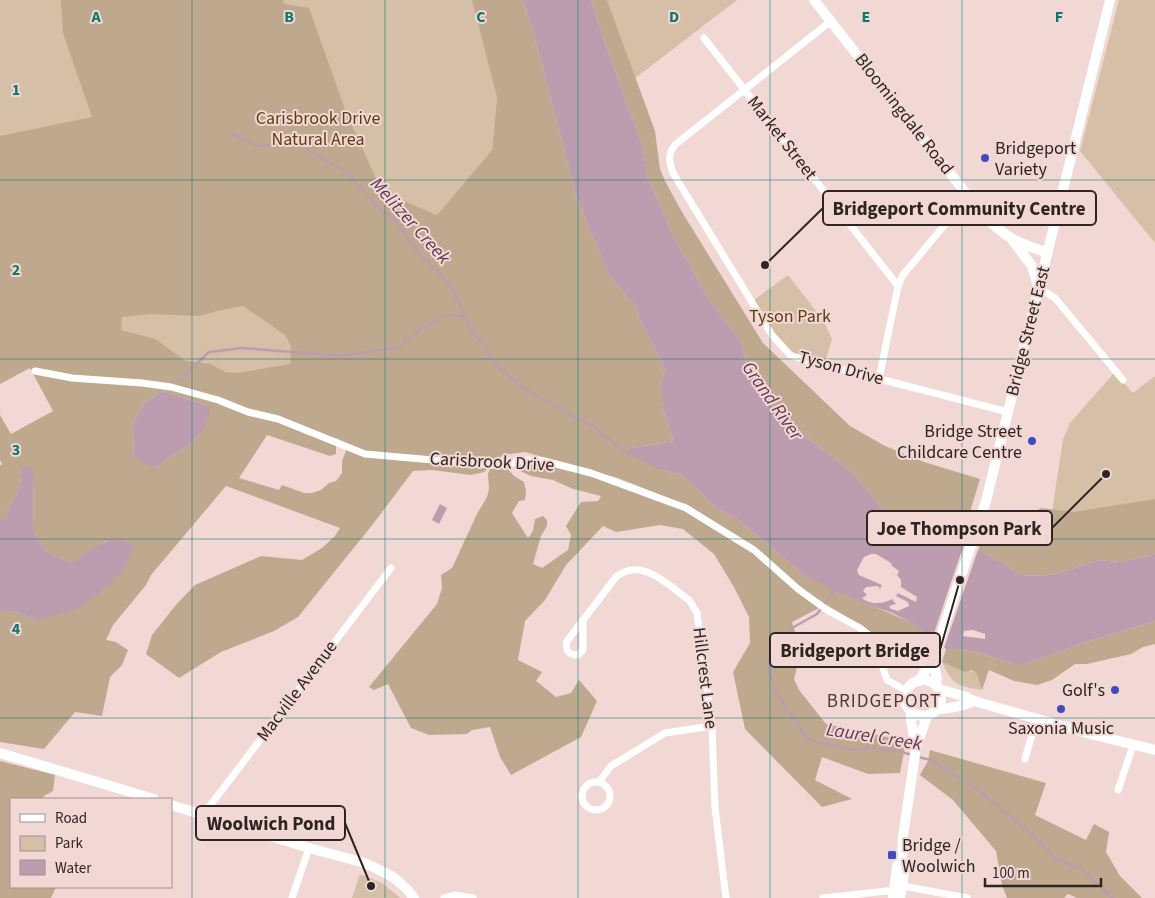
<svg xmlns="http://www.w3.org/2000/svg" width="1155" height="898" viewBox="0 0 1155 898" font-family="'Source Sans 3',sans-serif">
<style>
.green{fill:#d5bfa6}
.forest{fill:#bea88e;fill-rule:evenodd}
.water{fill:#bc9daf;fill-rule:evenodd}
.pier{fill:#f1d8d5}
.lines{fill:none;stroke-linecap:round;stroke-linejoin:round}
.stream{stroke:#bc9daf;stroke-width:2.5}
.street{stroke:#fff;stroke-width:7}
.secondary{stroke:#fff;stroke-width:10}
.grid{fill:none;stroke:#0f766e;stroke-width:1;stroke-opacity:0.55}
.poi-dot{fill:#4349be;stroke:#f1d8d5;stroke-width:2}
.labels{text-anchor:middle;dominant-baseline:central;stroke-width:4;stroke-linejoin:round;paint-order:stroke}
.street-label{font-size:18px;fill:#2e2523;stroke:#f1d8d5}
.park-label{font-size:18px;fill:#5e3e10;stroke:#f1d8d5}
.poi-label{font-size:18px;fill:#2e2523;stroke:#f1d8d5;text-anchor:start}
.water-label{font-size:19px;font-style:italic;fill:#643854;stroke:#f1d8d5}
.neighbourhood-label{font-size:19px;letter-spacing:1px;fill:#4e3b39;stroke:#f1d8d5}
.grid-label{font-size:16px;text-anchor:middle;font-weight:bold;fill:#0f766e;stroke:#f1d8d5;stroke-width:4;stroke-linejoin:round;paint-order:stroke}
.leader{fill:none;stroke:#2e2523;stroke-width:2}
.callout-dot{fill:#2e2523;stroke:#f1d8d5;stroke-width:2}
.callout{fill:#f1d8d5;stroke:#2e2523;stroke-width:2}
.callout-label{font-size:19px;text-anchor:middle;font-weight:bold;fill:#2e2523}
</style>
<rect width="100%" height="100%" fill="#f1d8d5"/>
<g class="green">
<polygon points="0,0 524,0 496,91 497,97 492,150 437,215 417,207 279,407 0,335"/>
<polygon points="607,0 737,0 634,79"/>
<polygon points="1119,0 1155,0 1155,243 1080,151"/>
<polygon points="788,275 823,320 832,339 825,362 793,354 773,333 754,300"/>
<polygon points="1114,373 1133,393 1155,376 1155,511 1050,525 1063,439 1070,423"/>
<path d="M942 662C949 664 974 671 976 674 979 678 980 685 982 690 958 686 952 685 942 662Z"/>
<polygon points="360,874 382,883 400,898 352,898"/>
</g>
<g class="forest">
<path d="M61 0H283L284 4 309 8 346 112 382 192 437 215 492 150 497 97 472 0H524V4L534 35 577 199 609 275 636 307 639 318 665 369 660 387 663 408 674 441 631 448 662 470 682 475 718 509 736 518 805 576 919 626 931 639 919 656 889 653 885 645 871 632 806 592 765 555 691 507 618 478 525 452 503 455 484 472 471 475 432 470 413 471 373 524 298 617 274 631 221 652 179 678 146 654 152 635 175 606 195 585 261 556 302 560 322 548 335 536 340 528 226 486 151 575 146 585 113 625 106 640 116 642 128 650 122 665 110 677 102 716 75 712 44 749 0 742V611H14L36 620 108 540 71 563 44 550 33 529 34 476 21 469 18 492 9 507 5 520H0V466L2 464 0 460V415L11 434 53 411 30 368 0 384V136L92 117 63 33ZM243 306 285 335 291 346 290 364 238 373 225 372 211 364 186 361 155 339 121 330 122 317 150 314 199 316 221 310ZM163 391 208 406 201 433 189 445 156 467 134 457 133 424 144 403ZM267 435 330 456 336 454V438L344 443 346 451 342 461V473L336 481 329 483 321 490 312 493H304L282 485 279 490 239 478Z"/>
<polygon points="591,0 607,0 655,131 660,169 665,181 682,212 763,343 850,426 885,446 924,462 980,479 962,538 924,527 883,509 852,472 809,439 767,402 746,365 742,343 708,298 676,241 648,179 642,145 605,43"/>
<polygon points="519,465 547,465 590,475 681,509 759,557 819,608 792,622 796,635 804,641 794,679 799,690 826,724 906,741 900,773 868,774 822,757 815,780 852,799 822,807 745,729 733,672 750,643 749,617 734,587 714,554 683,529 660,525 616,532 603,526 566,565 545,600 525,621 518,660 542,672 536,681 556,697 571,693 579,680 597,701 581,737 511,775 500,757 490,727 472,730 467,734 429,735 411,728 388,684 374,690 369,687 437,604 442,588 441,575 452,568 477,514 487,497 489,489 488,474 490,469 498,467 507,468 514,476 524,482 526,491 525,500 519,501 512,513 528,538 533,531 535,519 543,516 547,520 547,526 541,536 533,564 542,568 568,550 571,535 566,526 581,502 598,501 601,496 573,489 553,480 531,476 518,470"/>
<polygon points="1155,499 1155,554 1120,562 1098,560 1066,571 1044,576 1020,575 1004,563 978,550 987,523 1006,527 1041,508 1074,512"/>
<polygon points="1155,621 1155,644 1143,647 1131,654 1087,664 1075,664 1052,680 1037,685 1014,681 989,670 982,690 977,675 972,670 965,672 942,662 946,649 959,649 980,653 1013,664 1025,664 1083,643"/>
<polygon points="930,750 1046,783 1035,815 1086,840 1094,824 1109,832 1106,852 1120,876 1142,898 1077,898 1068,894 1064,898 1007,898 1002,885 996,851 953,800 920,775 928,761"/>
<polygon points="0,761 55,775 53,791 44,796 43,799 11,799 11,887 56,887 51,898 0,898"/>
</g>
<g class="water">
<path d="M524 0H591L605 43 642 145 648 179 676 241 708 298 742 343 746 365 767 402 809 439 852 472 883 509 909 529 956 541 978 550 1004 563 1020 575 1044 576 1066 571 1098 560 1120 562 1155 554V621L1083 643 1025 664H1013L980 653 959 649H946L931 639 918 626 892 613 844 595 805 576 736 518 718 509 682 475 662 470 627 454 631 448 674 441 663 408 660 387 665 369 639 318 636 307 609 275 577 199 534 35 524 4ZM871 554H876L891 563 892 566 899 571 897 575 901 580V587L917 597 916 602 898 593 896 596 908 602 909 606 898 611 891 609 889 606 896 604 892 599C884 604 869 605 862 598L867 595 863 591 866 587 878 586 880 589 882 585 859 575 857 570 864 557ZM973 630 985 634V639L963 636 964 631Z"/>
<polygon points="163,391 208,406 210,415 201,433 189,445 156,467 147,465 134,457 133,424 144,403"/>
<path d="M30 465 34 476 33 529 44 550 71 563C92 550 111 530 135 546L124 568 113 582 80 608 36 620 14 611H0V520H5L9 507 18 492 21 469Z"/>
<polygon points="440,504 447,508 439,524 432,520"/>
</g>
<polygon class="pier" points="965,541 979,547 943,651 931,642"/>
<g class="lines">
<g class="stream">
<polyline points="232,134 259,146 294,142 347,172 378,207 398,223 417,251 449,283 469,325 499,368 530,392 595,428 627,454"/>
<polyline points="178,381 209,352 242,348 342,356 398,347 421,329 449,315 464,316"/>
<polyline points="836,589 817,614 792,628 774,650 769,660 769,669 776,693 805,735 812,741 852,750 873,748 901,752 913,755"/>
<polyline points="918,757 931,760 981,792 1043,844 1054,858 1080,868 1113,898"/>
</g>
<g class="street">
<path d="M831 21 676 144C667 154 669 162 673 173L772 335 790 355 802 359 1008 412"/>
<polyline points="704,38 898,286"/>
<polyline points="1039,288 1055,298 1123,380"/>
<polyline points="35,371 72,378 142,383 171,387 218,400 248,412 278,419 365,454 490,465 510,464 520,460 544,461 591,473 686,508 754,550 798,589 827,610 860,628 884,648 886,655 883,668 887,680 907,691"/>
<polyline points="879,379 898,286 903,275 947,222 970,198"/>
<path d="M583 621V650L578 655C568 655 565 650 567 641L616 577C641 556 668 585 689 600L697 613 712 726 715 808 726 898"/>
<polyline points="1025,759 1037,718"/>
<circle cx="596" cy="796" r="14"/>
<polyline points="599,782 611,766 665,733 712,726"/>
<polyline points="1118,790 1133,746"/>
<polyline points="203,815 391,568"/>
<polyline points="903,886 967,898"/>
<polyline points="292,898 309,848"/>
<polyline points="444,898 455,895 473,898"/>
<polyline points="823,898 887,891 894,892"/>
</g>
<g class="secondary">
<path d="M814 0 983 215C1006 238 1017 243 1048 253"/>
<polyline points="1013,241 1032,266 1038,287"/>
<polyline points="933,659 937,679 936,685"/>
<circle cx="923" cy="698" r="18"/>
<polyline points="919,681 933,659 986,501 1110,0"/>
<polyline points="939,689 966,697 974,701 1094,735 1155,750"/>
<path d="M937 709C948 709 964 706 974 701"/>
<polyline points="911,711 911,720 916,748"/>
<polyline points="0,753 154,799"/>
<polyline points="171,805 309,848 365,863 393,877 407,889 414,898"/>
<polyline points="893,898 897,866 902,859"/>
<polyline points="900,898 905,867 902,859 903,837 916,748 927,716"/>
</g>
</g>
<path class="grid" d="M192 0V898M385 0V898M578 0V898M770 0V898M962 0V898M0 180H1155M0 359H1155M0 539H1155M0 718H1155"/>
<g class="poi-dot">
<circle cx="985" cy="158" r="5"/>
<circle cx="1032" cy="441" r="5"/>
<circle cx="1115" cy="690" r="5"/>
<circle cx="1061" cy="709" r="5"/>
<rect x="887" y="850" width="10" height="10" rx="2.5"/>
</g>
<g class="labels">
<g class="street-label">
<text transform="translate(904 114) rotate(52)">Bloomingdale Road</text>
<text transform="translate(782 138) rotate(52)">Market Street</text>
<text transform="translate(1028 331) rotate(-76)">Bridge Street East</text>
<text transform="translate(841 368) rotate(15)">Tyson Drive</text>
<text transform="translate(492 462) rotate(3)">Carisbrook Drive</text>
<text transform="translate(705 678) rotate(83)">Hillcrest Lane</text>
<text transform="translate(297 691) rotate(-53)">Macville Avenue</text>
</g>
<g class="park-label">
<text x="318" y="118">Carisbrook Drive<tspan x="318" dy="21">Natural Area</tspan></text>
<text x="790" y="316">Tyson Park</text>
</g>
<g class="poi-label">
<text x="995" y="148">Bridgeport<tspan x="995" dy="21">Variety</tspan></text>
<text x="1022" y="431" text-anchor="end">Bridge Street<tspan x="1022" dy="21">Childcare Centre</tspan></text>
<text x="1105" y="690" text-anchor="end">Golf's</text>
<text x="1061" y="728" text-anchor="middle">Saxonia Music</text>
<text x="902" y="845">Bridge /<tspan x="902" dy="21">Woolwich</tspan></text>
</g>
<g class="water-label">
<text transform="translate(410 221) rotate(48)">Melitzer Creek</text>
<text transform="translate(772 401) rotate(55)">Grand River</text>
<text transform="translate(874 737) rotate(9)">Laurel Creek</text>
</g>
<g class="neighbourhood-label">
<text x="884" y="701">BRIDGEPORT</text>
</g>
</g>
<g class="grid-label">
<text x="96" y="22">A</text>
<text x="289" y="22">B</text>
<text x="481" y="22">C</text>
<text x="674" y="22">D</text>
<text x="866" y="22">E</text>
<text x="1059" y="22">F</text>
<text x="16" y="95">1</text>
<text x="16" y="275">2</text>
<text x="16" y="455">3</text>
<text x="16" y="634">4</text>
</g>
<path class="leader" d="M765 265L823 208M1106 474L1052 528M960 580L940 650M371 886L345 823"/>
<g class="callout-dot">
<circle cx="765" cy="265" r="5"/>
<circle cx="1106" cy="474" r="5"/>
<circle cx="960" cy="580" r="5"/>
<circle cx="371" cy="886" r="5"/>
</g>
<g class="callout">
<rect x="823" y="191" width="273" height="34" rx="5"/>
<rect x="867" y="511" width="185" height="34" rx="5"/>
<rect x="770" y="633" width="170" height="34" rx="5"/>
<rect x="196" y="806" width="149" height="34" rx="5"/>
</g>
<g class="callout-label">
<text x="959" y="215">Bridgeport Community Centre</text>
<text x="959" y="535">Joe Thompson Park</text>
<text x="855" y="657">Bridgeport Bridge</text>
<text x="271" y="830">Woolwich Pond</text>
</g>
<rect x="10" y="798" width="162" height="90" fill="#f1d8d5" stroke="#a3908e"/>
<rect x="20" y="814" width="25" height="8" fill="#ffffff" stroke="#a3908e"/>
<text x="55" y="823" font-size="15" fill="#2e2523">Road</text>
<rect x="20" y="836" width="25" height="15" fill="#d5bfa6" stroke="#a3908e"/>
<text x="55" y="848" font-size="15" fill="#2e2523">Park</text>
<rect x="20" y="860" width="25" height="15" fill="#bc9daf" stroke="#a3908e"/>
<text x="55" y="873" font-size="15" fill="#2e2523">Water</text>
<path d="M985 878v8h116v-8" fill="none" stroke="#2e2523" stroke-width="2.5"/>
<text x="992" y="878" font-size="15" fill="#2e2523" stroke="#f1d8d5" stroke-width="4" paint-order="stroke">100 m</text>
</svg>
